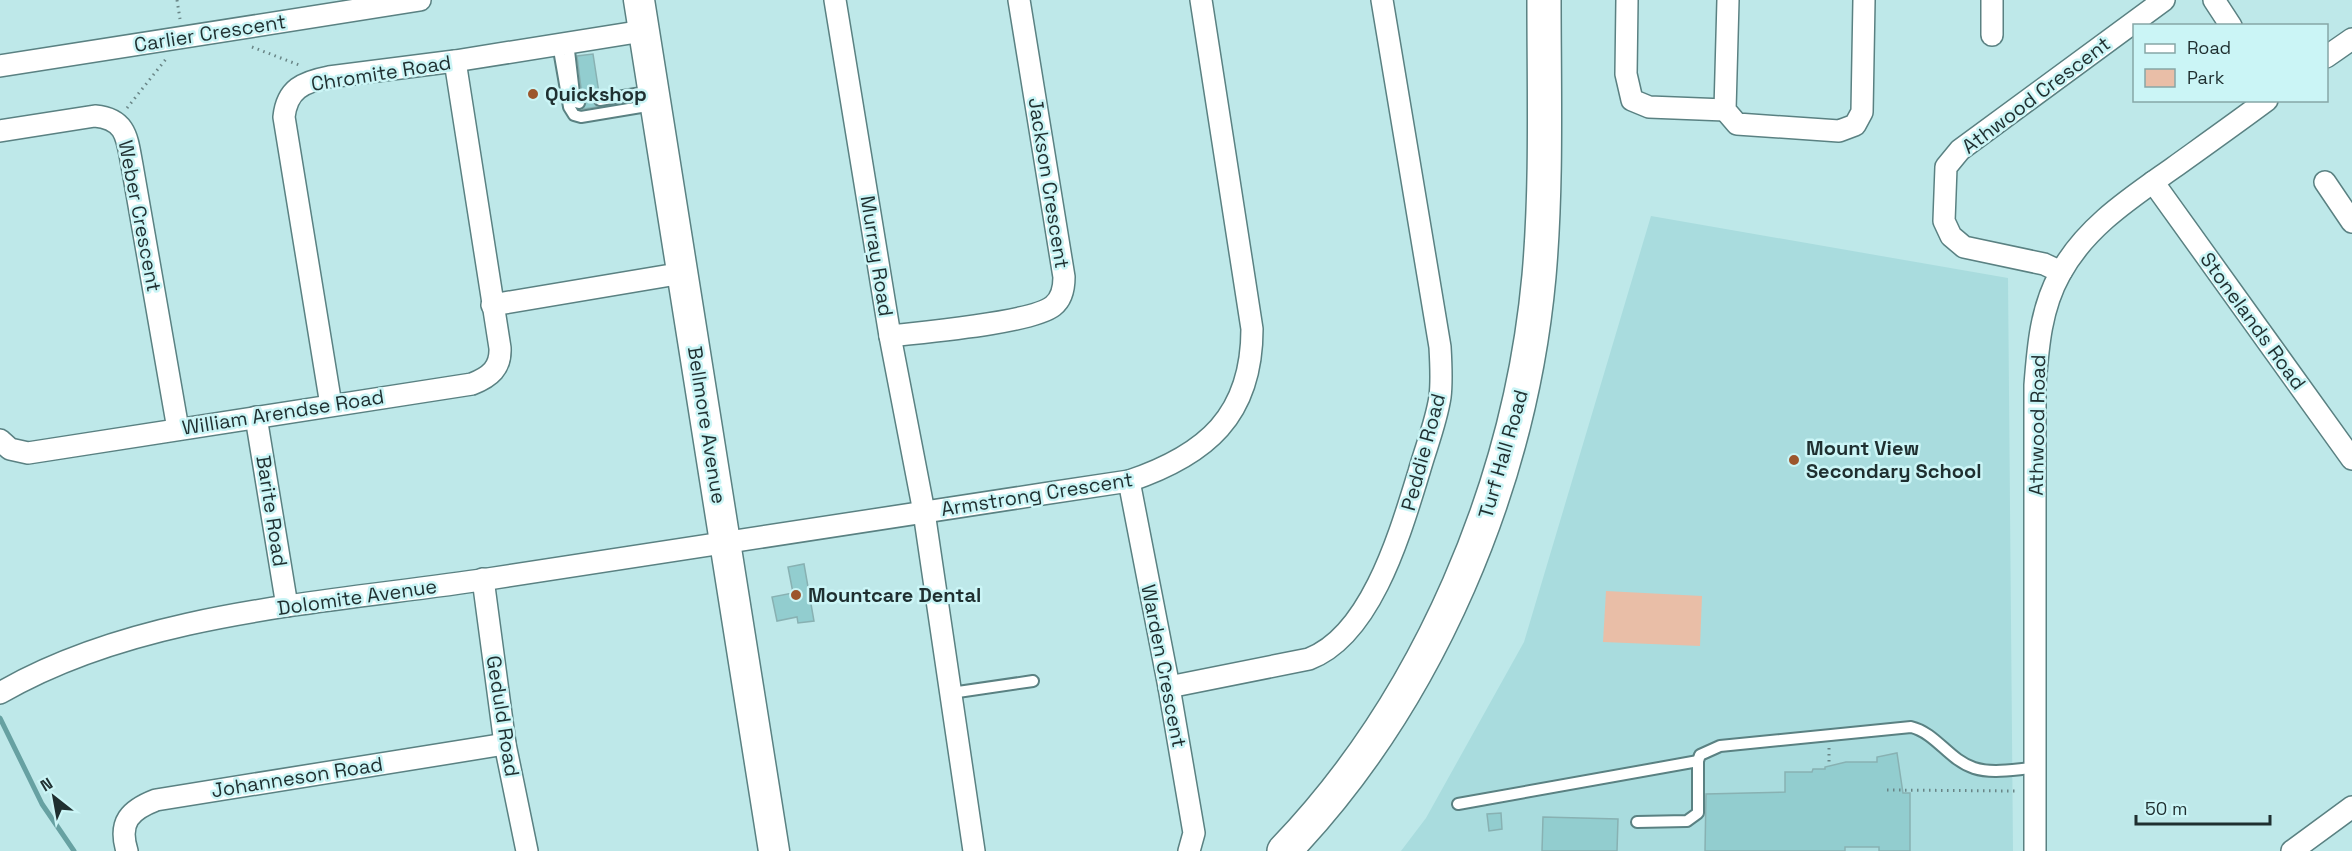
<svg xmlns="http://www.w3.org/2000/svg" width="2352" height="851" viewBox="0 0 2352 851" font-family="'Space Grotesk',sans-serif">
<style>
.built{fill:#a9dcde}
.green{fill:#e9bea7}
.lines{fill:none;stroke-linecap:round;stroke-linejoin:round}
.stream{stroke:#67a1a2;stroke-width:5}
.building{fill:#92cdcf;stroke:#88b1b2;stroke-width:1.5}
.lane-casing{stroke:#5a8182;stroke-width:14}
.street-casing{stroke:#5a8182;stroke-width:24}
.secondary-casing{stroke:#5a8182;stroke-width:33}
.primary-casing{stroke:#5a8182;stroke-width:36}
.path{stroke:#698586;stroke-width:3;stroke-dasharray:1.5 4.5;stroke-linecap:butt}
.lane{stroke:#fff;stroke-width:10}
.street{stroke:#fff;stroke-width:21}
.secondary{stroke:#fff;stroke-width:30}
.primary{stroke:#fff;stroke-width:33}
.poi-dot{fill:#9c562c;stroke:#cbf5f6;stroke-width:2}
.labels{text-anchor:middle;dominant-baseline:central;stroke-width:5;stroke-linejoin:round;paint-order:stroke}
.street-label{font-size:20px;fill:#1f2f30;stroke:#cbf5f6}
.poi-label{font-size:20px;font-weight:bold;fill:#1f2f30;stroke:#cbf5f6;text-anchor:start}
</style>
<rect width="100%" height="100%" fill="#bee8e9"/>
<polygon class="built" points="1651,216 2008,278 2013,851 1401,851 1426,818 1524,642"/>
<polygon class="green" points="1606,591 1702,596 1700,646 1603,642"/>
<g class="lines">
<polyline class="stream" points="0,718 42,804 74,851"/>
</g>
<g class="building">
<polygon points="593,54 599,93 595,95 593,101 597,107 583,109 586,102 582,96 577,56"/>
<polygon points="804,564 814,621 798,623 797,617 777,621 772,597 793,593 788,567"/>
<polygon points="1897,753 1903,793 1910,793 1910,851 1879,851 1879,847 1845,847 1845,851 1705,851 1706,794 1785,792 1785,772 1812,772 1813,769 1825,769 1825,767 1846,762 1877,762 1877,757"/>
<polygon points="1501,813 1502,829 1489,831 1487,814"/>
<polygon points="1543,817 1618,819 1617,851 1542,851"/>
</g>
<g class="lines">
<g class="lane-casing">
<g id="lane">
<polyline points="568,42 575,102 579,103"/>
<polyline points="558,44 569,107 574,115 581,117 653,105"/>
<polyline points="600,100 653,91"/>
<polyline points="951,693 1033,681"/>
<polyline points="1458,804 1698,761"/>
<path d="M1637 822 1687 821 1698 813V761L1700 755 1720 746 1911 727C1936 733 1949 760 1974 768 1992 774 2016 769 2035 768"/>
</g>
</g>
<g class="street-casing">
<g id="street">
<polyline points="835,0 890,336 924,512 974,851"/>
<polyline points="1627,0 1626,74 1632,100 1649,107 1725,110"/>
<polyline points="1728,0 1725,110 1737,124 1839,131 1855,125 1862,112 1864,0"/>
<polyline points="1992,0 1992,35"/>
<polyline points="2214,0 2231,26"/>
<polyline points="2326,57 2352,39"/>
<polyline points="0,66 420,0"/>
<path d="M0 131 95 116C127 119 127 139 132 165L178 429"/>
<polyline points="2153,182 2352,459"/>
<polyline points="2325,182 2352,222"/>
<polyline points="2061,272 2044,264 1964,247 1951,236 1944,221 1946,167 1960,150 2164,0"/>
<polyline points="492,305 683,273"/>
<path d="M890 336C923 332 1032 323 1053 306 1062 299 1064 288 1064 277L1019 0"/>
<path d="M331 405 284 117C287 89 303 82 329 77L455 61 643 31"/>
<polyline points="256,417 287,606"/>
<path d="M0 440 10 449 28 453 472 384C490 377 501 368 500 348L455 61"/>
<polyline points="1129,481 1169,687 1194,833 1189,851"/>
<polyline points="483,579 505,744 527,851"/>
<path d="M1169 687 1309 659C1372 635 1401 530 1419 472 1426 447 1436 423 1440 397 1442 381 1441 364 1440 347L1382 0"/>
<path d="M0 693C141 611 329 603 488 579 701 546 915 513 1129 481 1206 455 1252 416 1252 329L1201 0"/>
<path d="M127 851C118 822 130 810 156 800L505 744"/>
<path d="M2035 851V385C2038 346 2041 308 2060 274 2085 227 2132 197 2173 168 2205 145 2236 123 2267 100"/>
<polyline points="2292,851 2352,807"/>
</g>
</g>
<g class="secondary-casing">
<polyline id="secondary" points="639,0 774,851"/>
</g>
<g class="primary-casing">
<path id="primary" d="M1284 851C1429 700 1520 484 1539 276 1547 185 1544 92 1544 0"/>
</g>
<g class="path">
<polyline points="177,0 180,19"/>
<polyline points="252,47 299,65"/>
<polyline points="127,108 166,59"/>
<polyline points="1829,748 1829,766"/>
<polyline points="1887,790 2016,791"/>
</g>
<use href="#lane" class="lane"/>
<use href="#street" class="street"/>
<use href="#secondary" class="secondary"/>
<use href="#primary" class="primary"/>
</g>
<g class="poi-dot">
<circle cx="533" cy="94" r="6"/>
<circle cx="1794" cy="460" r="6"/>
<circle cx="796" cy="595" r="6"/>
</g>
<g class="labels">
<g class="street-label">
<text transform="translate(210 33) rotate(-9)">Carlier Crescent</text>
<text transform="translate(381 73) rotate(-9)">Chromite Road</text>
<text transform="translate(2036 95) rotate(-37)">Athwood Crescent</text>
<text transform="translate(1049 183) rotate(81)">Jackson Crescent</text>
<text transform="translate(140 216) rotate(79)">Weber Crescent</text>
<text transform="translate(877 256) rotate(81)">Murray Road</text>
<text transform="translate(2253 321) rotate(54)">Stonelands Road</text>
<text transform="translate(283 412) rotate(-9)">William Arendse Road</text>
<text transform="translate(707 425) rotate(81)">Bellmore Avenue</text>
<text transform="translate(2037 425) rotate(-89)">Athwood Road</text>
<text transform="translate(1423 452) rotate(-75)">Peddie Road</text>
<text transform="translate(1503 454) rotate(-74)">Turf Hall Road</text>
<text transform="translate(1037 494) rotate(-9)">Armstrong Crescent</text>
<text transform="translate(272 511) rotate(81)">Barite Road</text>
<text transform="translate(357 597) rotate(-8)">Dolomite Avenue</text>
<text transform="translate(1164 666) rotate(79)">Warden Crescent</text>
<text transform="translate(503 716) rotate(81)">Geduld Road</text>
<text transform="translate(297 777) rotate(-9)">Johanneson Road</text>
</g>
<g class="poi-label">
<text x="545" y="94">Quickshop</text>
<text x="1806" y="448">Mount View<tspan x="1806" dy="23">Secondary School</tspan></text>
<text x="808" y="595">Mountcare Dental</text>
</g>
</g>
<rect x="2133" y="24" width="195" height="78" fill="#cbf5f6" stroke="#86a6a7" stroke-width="1.5"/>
<rect x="2145" y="44" width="30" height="9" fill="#ffffff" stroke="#86a6a7" stroke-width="1.5"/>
<text x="2187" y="54" font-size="18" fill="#1f2f30">Road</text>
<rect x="2145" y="69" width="30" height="18" fill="#e9bea7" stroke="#86a6a7" stroke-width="1.5"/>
<text x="2187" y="84" font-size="18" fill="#1f2f30">Park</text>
<g transform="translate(54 797) rotate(329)" stroke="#cbf5f6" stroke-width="4.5" paint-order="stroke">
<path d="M0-4.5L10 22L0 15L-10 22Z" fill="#1f2f30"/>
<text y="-9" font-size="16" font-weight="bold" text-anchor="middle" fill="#1f2f30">N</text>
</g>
<path d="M2136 815v9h134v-9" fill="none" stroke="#1f2f30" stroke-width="3"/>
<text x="2145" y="815" font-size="18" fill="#1f2f30" stroke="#cbf5f6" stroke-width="4.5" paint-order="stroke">50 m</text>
</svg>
